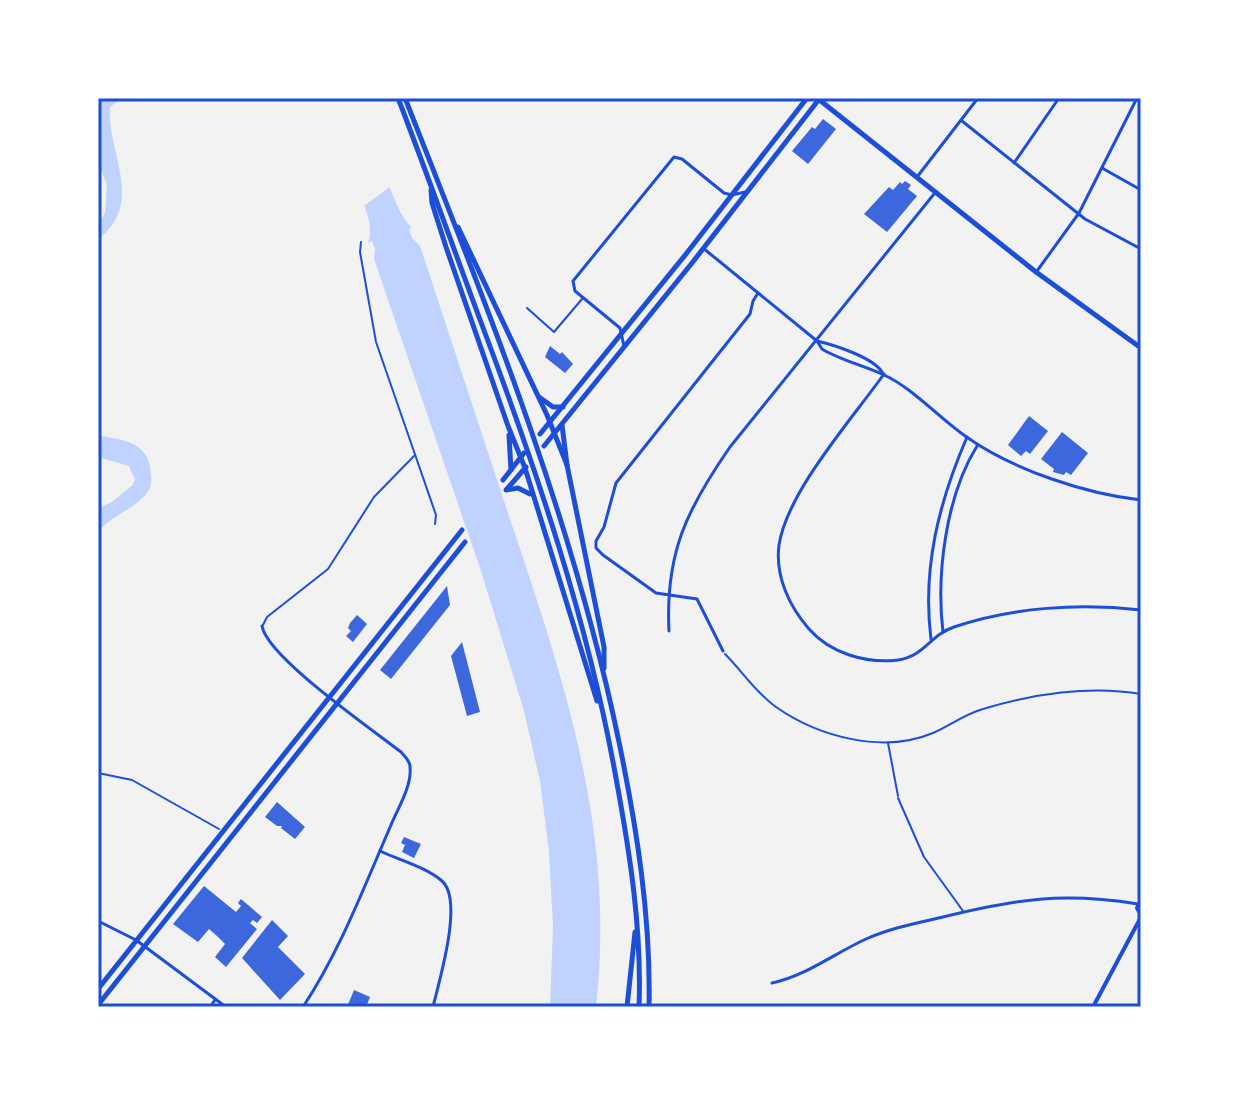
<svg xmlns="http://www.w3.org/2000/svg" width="1239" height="1105" viewBox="0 0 1239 1105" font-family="'PT Sans Narrow',sans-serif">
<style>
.water{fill:#bfd3fe}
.pier{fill:#f2f2f2}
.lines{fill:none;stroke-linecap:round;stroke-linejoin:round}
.river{stroke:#bfd3fe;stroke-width:10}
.building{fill:#3d67dc}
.path{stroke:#1d4ed8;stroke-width:2}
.service{stroke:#1d4ed8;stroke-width:2}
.minor{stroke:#1d4ed8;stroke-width:3}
.tertiary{stroke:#1d4ed8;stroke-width:4}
.secondary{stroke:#1d4ed8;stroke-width:5}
.trunk{stroke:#1d4ed8;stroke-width:5}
.neatline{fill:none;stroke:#1d4ed8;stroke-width:3}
</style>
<rect width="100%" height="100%" fill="#f2f2f2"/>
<g class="water">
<path d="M98 98H122L110 107C107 155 146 201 98 240V224L105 213 107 185 98 162Z"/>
<path d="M361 98C369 123 394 216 412 227L409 229 412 238 420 246C450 336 479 426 509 516 564 680 616 830 596 1007H550L553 927 549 851 540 781 524 711 482 574 374 259 375 249 372 241 368 243C376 223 360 201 357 181 354 157 360 123 361 98Z"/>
<path d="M98 436C125 439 150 443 151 475 152 481 151 488 147 493 134 510 111 515 98 532V508L124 501 135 480 129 466 98 457Z"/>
</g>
<polygon class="pier" points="325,98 365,98 394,184 361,208"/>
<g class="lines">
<polyline class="river" points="98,514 115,506 136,489"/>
</g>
<g class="building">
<polygon points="823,119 836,129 808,164 792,151 812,127 815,129"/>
<polygon points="905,181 911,185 908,189 917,196 887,232 864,214 889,187 893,190 900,182 902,184"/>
<polygon points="550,346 560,354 562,352 573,364 565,373 545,357"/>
<polygon points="1029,416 1048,431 1030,454 1026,451 1021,456 1008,445"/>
<polygon points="1062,432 1088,453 1071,475 1066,472 1064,475 1053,472 1054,469 1041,459"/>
<polygon points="447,586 450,605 391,679 380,670"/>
<polygon points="357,615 367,624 353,642 346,636 351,631 348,628 350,623"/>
<polygon points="462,642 480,712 467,716 451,656"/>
<polygon points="277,802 305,827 295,839 281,828 282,826 277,826 265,817"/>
<polygon points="404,837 421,844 414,858 402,852 405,845 401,843"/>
<polygon points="204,886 236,912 241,906 238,903 241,899 262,917 257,923 253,920 250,923 257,929 226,967 215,957 225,944 217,936 209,929 198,942 173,924"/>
<polygon points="272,920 288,936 278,947 305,974 280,1000 242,958"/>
<polygon points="354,990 370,997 366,1007 347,1007"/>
</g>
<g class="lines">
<g class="path">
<path d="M725 654C743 672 755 692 776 707 819 737 883 754 933 733 951 725 965 714 983 709 1032 694 1090 685 1141 694"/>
<polyline points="888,743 898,796"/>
<polyline points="98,773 132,780 219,829"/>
</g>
<g class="service">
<polyline points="361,242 360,252 376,342 436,515 435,524"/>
<polyline points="527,308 554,332 582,299"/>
<polyline points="263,625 267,617 328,569 374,497 414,456"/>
<polyline points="898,798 924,857 963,911"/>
</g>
<g class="minor">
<polyline points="962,121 1085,219 1141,249"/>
<polyline points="1014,163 1059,98"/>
<polyline points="1102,168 1141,190"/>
<polyline points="917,177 978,98"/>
<path d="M703 248 817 341 822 349C840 360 865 366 884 375 913 388 941 420 968 438 1014 470 1086 494 1141 500"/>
<polyline points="1037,271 1079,213 1137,98"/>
<path d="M817 341C834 345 876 358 883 374"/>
<polyline points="624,346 620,328 575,291 573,281 674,157 682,159 724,193 732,195 745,192"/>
<path d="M884 374C852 419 787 492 779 545 775 576 789 606 809 629 830 653 866 664 898 660 925 656 930 635 954 627 1013 607 1080 603 1141 610"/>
<path d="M262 626C267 657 373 730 401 752 405 757 410 760 410 767 412 786 398 808 391 825 364 887 340 951 303 1007"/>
<path d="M669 631C665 553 687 509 730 447L934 194"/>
<path d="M943 632C936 574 946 496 977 446"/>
<path d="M931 639C922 568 939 502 967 437"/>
<polyline points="723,651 697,599 656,593 603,555 596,548 596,541 604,527 616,483 750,314 753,301 758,293"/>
<path d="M380 851C399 860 426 867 442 881 464 900 439 981 433 1007"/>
<polyline points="98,921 136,940 226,1007"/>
<path d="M772 983C806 976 835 953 866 939 891 928 917 923 943 917 1017 899 1062 892 1138 904"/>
<polyline points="210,1007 215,1000"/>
</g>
<g class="tertiary">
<polyline points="1141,900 1137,908 1141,915"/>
<polyline points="1093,1007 1141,917"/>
</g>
<g class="secondary">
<polyline points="817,98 1036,272 1141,348"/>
<polyline points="540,434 686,254 807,98"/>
<polyline points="544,446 692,263 820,98"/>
<polyline points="503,480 524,453"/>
<polyline points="507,489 526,467"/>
<polyline points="98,989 462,530"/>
<polyline points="98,1005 465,542"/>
</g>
<g class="trunk">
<path d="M398 98C427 173 454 250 482 325 538 474 588 622 616 778 630 854 642 930 639 1007"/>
<path d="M405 98C488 309 573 519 619 742 637 829 651 918 649 1007"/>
<polyline points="431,190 432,203 446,247 508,426 525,468 597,701"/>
<polyline points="458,227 547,415 567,465"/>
<polyline points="539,397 553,407 563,407"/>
<polyline points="562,425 567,465 604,647 604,668"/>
<polyline points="509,435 511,470"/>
<polyline points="506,490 518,488 530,494"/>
<polyline points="627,1007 635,932"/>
</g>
</g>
<rect width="1239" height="1105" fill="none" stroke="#ffffff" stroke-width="200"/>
<rect x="100" y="100" width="1039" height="905" class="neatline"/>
</svg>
